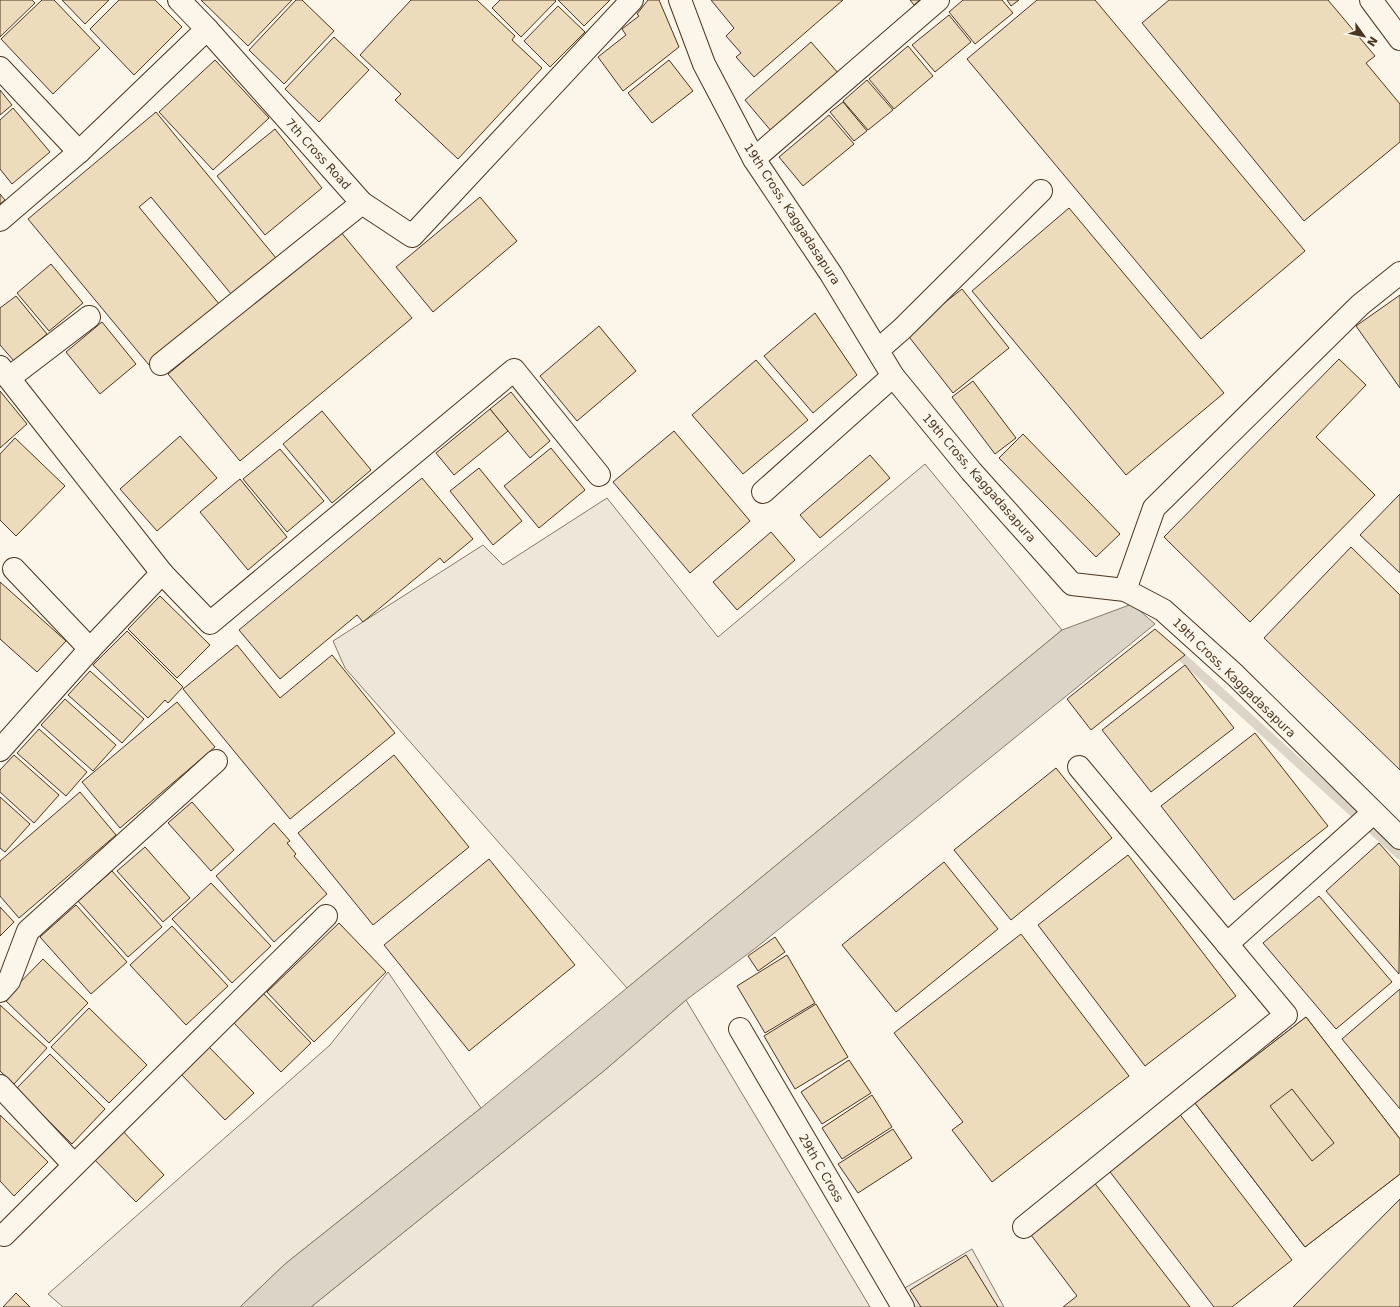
<svg xmlns="http://www.w3.org/2000/svg" width="1400" height="1307" viewBox="0 0 1400 1307" font-family="'DejaVu Sans',sans-serif">
<style>
.green{fill:#ede6d9;stroke:#887966}
.water{fill:#dcd4c6;stroke:#887966}
.lines{fill:none;stroke-linecap:round;stroke-linejoin:round}
.stream{stroke:#dcd4c6;stroke-width:9}
.building{fill:#ecdcbc;stroke:#4a3520;fill-rule:evenodd}
.minor-casing{stroke:#4a3520;stroke-width:24}
.minor{stroke:#fbf6e9;stroke-width:22}
.labels{text-anchor:middle;dominant-baseline:central;stroke-width:3;stroke-linejoin:round;paint-order:stroke}
.street-label{font-size:12px;fill:#4a3520;stroke:#fbf6e9}
</style>
<rect width="100%" height="100%" fill="#fbf6e9"/>
<g class="green">
<polygon points="925,464 1062,630 627,988 345,668 333,641 483,545 503,565 607,498 718,637"/>
<polygon points="388,972 481,1108 285,1264 240,1307 63,1307 48,1294 330,1045"/>
<polygon points="686,1000 870,1307 311,1307 605,1070"/>
<polygon points="972,1249 1004,1307 898,1307 891,1296"/>
</g>
<polygon class="water" points="1132,604 1155,624 757,947 686,1000 605,1070 311,1307 240,1307 285,1264 481,1108 1062,630"/>
<g class="lines">
<polyline class="stream" points="1173,649 1400,855"/>
</g>
<g class="building">
<polygon points="0,0 32,0 35,3 0,37"/>
<polygon points="42,0 54,0 100,48 53,94 1,39"/>
<polygon points="62,0 109,0 85,24"/>
<polygon points="119,0 155,0 182,27 134,75 90,29"/>
<polygon points="201,0 292,0 248,46"/>
<polygon points="296,0 302,0 334,31 284,84 249,50"/>
<polygon points="411,0 477,0 515,36 512,40 542,68 458,159 395,100 401,94 360,55"/>
<polygon points="500,0 555,0 556,1 521,37 492,8"/>
<polygon points="558,0 610,0 584,26"/>
<polygon points="648,0 659,0 679,47 623,91 598,57 626,35 622,29 639,16 637,14"/>
<polygon points="711,0 843,0 754,77 736,57 741,53 726,36 734,28"/>
<polygon points="910,0 920,0 914,5"/>
<polygon points="963,0 1002,0 1013,13 975,44 949,12"/>
<polygon points="1007,0 1019,0 1011,6"/>
<polygon points="1037,0 1095,0 1305,251 1201,339 967,59"/>
<polygon points="1169,0 1328,0 1375,56 1366,63 1400,104 1400,142 1304,221 1142,23"/>
<polygon points="558,6 585,32 550,67 524,41"/>
<polygon points="949,15 971,42 935,72 912,45"/>
<polygon points="334,37 369,70 319,122 285,89"/>
<polygon points="811,42 839,74 772,132 745,100"/>
<polygon points="908,46 933,76 894,109 869,79"/>
<polygon points="215,60 269,118 213,170 159,112"/>
<polygon points="669,60 693,91 652,123 628,93"/>
<polygon points="867,80 893,110 868,130 843,101"/>
<polygon points="0,90 12,105 0,115"/>
<polygon points="843,102 867,131 854,141 830,112"/>
<polygon points="13,108 50,152 12,184 0,169 0,120"/>
<polygon points="156,112 276,258 232,295 151,197 139,207 220,305 149,365 28,219"/>
<polygon points="829,115 854,144 803,186 779,157"/>
<polygon points="275,129 322,188 265,235 217,176"/>
<polygon points="0,194 5,200 0,204"/>
<polygon points="480,197 517,241 433,312 396,267"/>
<polygon points="1069,208 1224,393 1126,475 972,291"/>
<polygon points="340,231 412,318 240,461 168,374"/>
<polygon points="51,264 83,303 49,331 17,293"/>
<polygon points="962,289 1009,348 953,393 906,333"/>
<polygon points="1400,295 1400,388 1356,326"/>
<polygon points="16,296 47,334 14,361 0,345 0,308"/>
<polygon points="815,313 857,375 813,413 764,356"/>
<polygon points="102,322 136,364 100,394 66,352"/>
<polygon points="599,326 636,371 577,421 540,376"/>
<polygon points="1339,359 1366,385 1316,437 1375,495 1250,622 1164,537"/>
<polygon points="756,360 808,420 743,474 692,415"/>
<polygon points="973,381 1016,438 995,454 952,397"/>
<polygon points="0,391 27,424 0,448"/>
<polygon points="511,392 550,441 530,458 490,409"/>
<polygon points="490,409 508,431 454,475 436,453"/>
<polygon points="322,411 371,470 332,503 283,444"/>
<polygon points="674,431 750,521 690,573 613,482"/>
<polygon points="1023,434 1120,534 1096,557 999,458"/>
<polygon points="180,436 217,478 157,531 120,489"/>
<polygon points="15,438 65,486 16,536 0,520 0,454"/>
<polygon points="551,448 585,490 539,528 504,486"/>
<polygon points="280,449 324,501 287,532 243,479"/>
<polygon points="870,455 890,478 820,538 800,515"/>
<polygon points="479,468 522,521 493,545 450,491"/>
<polygon points="422,478 473,539 444,563 440,558 363,622 357,615 280,679 239,630"/>
<polygon points="240,479 287,537 248,570 200,512"/>
<polygon points="1400,494 1400,573 1360,535"/>
<polygon points="771,532 795,560 737,610 713,582"/>
<polygon points="1351,547 1400,595 1400,770 1264,638"/>
<polygon points="0,582 66,641 37,672 0,639"/>
<polygon points="160,596 210,645 177,678 128,629"/>
<polygon points="1155,629 1185,655 1091,730 1067,699"/>
<polygon points="127,631 183,687 168,703 165,700 148,718 93,665"/>
<polygon points="237,645 280,698 332,655 395,733 290,819 183,689"/>
<polygon points="1185,665 1234,728 1151,792 1102,730"/>
<polygon points="90,671 144,719 122,743 68,695"/>
<polygon points="65,699 116,745 93,771 41,725"/>
<polygon points="177,702 215,747 120,828 82,782"/>
<polygon points="39,729 87,772 66,796 17,753"/>
<polygon points="1255,733 1328,826 1234,900 1161,806"/>
<polygon points="14,755 59,795 34,823 0,792 0,770"/>
<polygon points="394,755 469,847 373,925 298,833"/>
<polygon points="1056,768 1112,838 1011,920 954,850"/>
<polygon points="80,792 116,835 19,918 0,896 0,861"/>
<polygon points="0,797 30,824 5,852 0,848"/>
<polygon points="192,802 234,850 211,871 168,823"/>
<polygon points="274,823 290,841 287,843 296,854 294,856 327,894 274,942 216,876"/>
<polygon points="1379,843 1400,867 1399,974 1326,891"/>
<polygon points="145,847 190,898 163,922 117,871"/>
<polygon points="1128,855 1236,996 1145,1066 1038,925"/>
<polygon points="489,859 575,965 469,1051 384,945"/>
<polygon points="944,862 998,929 896,1012 842,945"/>
<polygon points="112,871 162,927 128,957 78,901"/>
<polygon points="211,883 271,946 232,983 172,919"/>
<polygon points="1319,896 1392,982 1336,1029 1263,943"/>
<polygon points="76,905 127,962 91,994 40,937"/>
<polygon points="0,907 14,922 0,936"/>
<polygon points="339,923 386,972 314,1042 267,992"/>
<polygon points="172,926 228,986 186,1025 130,965"/>
<polygon points="1021,934 1129,1076 992,1182 952,1130 963,1122 894,1033"/>
<polygon points="775,937 785,952 758,971 748,956"/>
<polygon points="787,955 815,1003 765,1033 737,986"/>
<polygon points="43,959 88,1003 49,1043 4,999"/>
<polygon points="1400,989 1400,1109 1342,1039"/>
<polygon points="263,993 311,1043 281,1072 233,1022"/>
<polygon points="816,1004 848,1057 795,1089 764,1036"/>
<polygon points="0,1005 47,1048 14,1084 0,1071"/>
<polygon points="89,1008 147,1065 109,1103 51,1047"/>
<path d="M1306 1017 1400 1139V1174L1305 1247 1195 1103ZM1292 1089 1334 1143 1312 1161 1270 1106Z"/>
<polygon points="1306,1017 1400,1139 1400,1174 1305,1247 1195,1103"/>
<polygon points="208,1046 254,1093 225,1120 180,1073"/>
<polygon points="50,1054 105,1109 72,1144 16,1089"/>
<polygon points="849,1060 871,1093 822,1124 801,1092"/>
<polygon points="1292,1089 1334,1143 1312,1161 1270,1106"/>
<polygon points="872,1095 892,1127 842,1159 822,1128"/>
<polygon points="1178,1112 1292,1260 1232,1307 1214,1307 1107,1168"/>
<polygon points="0,1115 48,1162 14,1196 0,1181"/>
<polygon points="120,1128 164,1175 136,1202 91,1156"/>
<polygon points="893,1129 912,1158 858,1193 838,1164"/>
<polygon points="1093,1181 1190,1307 1063,1307 1077,1296 1028,1231"/>
<polygon points="1400,1199 1400,1307 1293,1307"/>
<polygon points="966,1255 998,1307 921,1307 910,1290"/>
<polygon points="16,1293 30,1307 3,1307"/>
</g>
<g class="lines">
<g class="minor-casing">
<g id="minor">
<polyline points="179,0 207,29"/>
<polyline points="680,0 704,64 754,159 831,274 893,376 971,471 1072,584 1125,590 1163,610 1235,675 1400,838"/>
<polyline points="1371,0 1400,39"/>
<polyline points="0,68 79,152"/>
<polyline points="754,159 938,0"/>
<polyline points="0,220 79,152 207,29 362,203 412,236 632,0"/>
<polyline points="878,350 902,329 1041,191"/>
<polyline points="161,364 362,203"/>
<polyline points="0,367 162,573 210,623 514,370 599,475"/>
<polyline points="9,378 89,317"/>
<polyline points="763,492 893,376"/>
<polyline points="14,569 90,649"/>
<polyline points="1125,590 1154,508 1360,305 1400,273"/>
<polyline points="0,750 90,649 162,573"/>
<polyline points="1079,767 1227,944"/>
<polyline points="0,991 9,981 28,931 216,761"/>
<polyline points="740,1029 903,1307"/>
<polyline points="0,1086 74,1165"/>
<polyline points="1024,1227 1286,1015 1227,944 1373,813"/>
<polyline points="4,1235 326,916"/>
</g>
</g>
<use href="#minor" class="minor"/>
</g>
<g class="labels">
<g class="street-label">
<text transform="translate(318 154) rotate(48)">7th Cross Road</text>
<text transform="translate(792 214) rotate(57)">19th Cross, Kaggadasapura</text>
<text transform="translate(979 478) rotate(49)">19th Cross, Kaggadasapura</text>
<text transform="translate(1234 678) rotate(44)">19th Cross, Kaggadasapura</text>
<text transform="translate(821 1168) rotate(60)">29th C Cross</text>
</g>
</g>
<g transform="translate(1364 36) rotate(123)" stroke="#fbf6e9" stroke-width="3" paint-order="stroke">
<path d="M0-3L7 15L0 10L-7 15Z" fill="#4a3520"/>
<text y="-6" font-size="11" font-weight="bold" text-anchor="middle" fill="#4a3520">N</text>
</g>
</svg>
